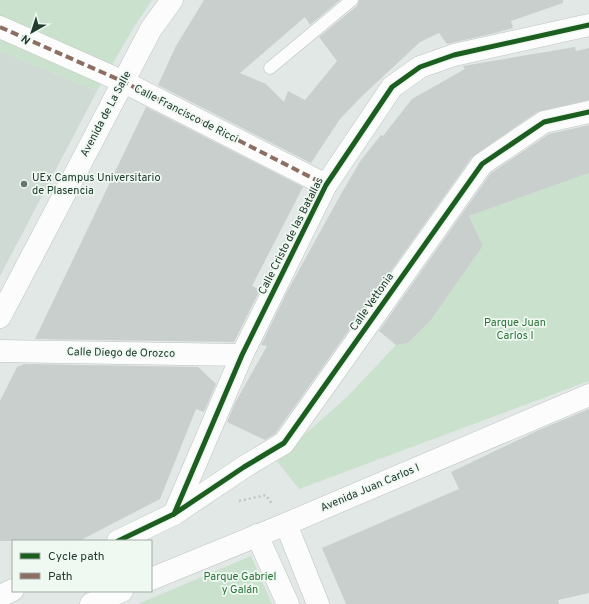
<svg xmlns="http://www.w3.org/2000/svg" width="589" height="604" viewBox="0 0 589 604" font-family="Overpass,sans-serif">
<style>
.built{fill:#cfdad4}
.green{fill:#cae2cd}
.building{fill:#c9cfcc}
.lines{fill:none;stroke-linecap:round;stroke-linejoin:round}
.lane-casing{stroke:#bfc5c2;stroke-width:13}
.street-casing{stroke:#bfc5c2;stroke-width:23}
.secondary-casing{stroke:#bec6c2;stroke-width:23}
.path{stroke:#bfc8c3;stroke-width:2.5;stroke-dasharray:2 3;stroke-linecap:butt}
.lane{stroke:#fbfcfb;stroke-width:12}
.street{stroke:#fbfcfb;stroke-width:22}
.secondary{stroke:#fbfcfb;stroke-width:22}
.quiet{stroke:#8d6e63;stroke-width:4;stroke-dasharray:8 4;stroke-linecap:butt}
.cycleway-casing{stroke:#f0f8f2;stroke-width:8}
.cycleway{stroke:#1b5e20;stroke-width:5}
.poi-dot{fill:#64786f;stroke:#f0f8f2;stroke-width:1.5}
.labels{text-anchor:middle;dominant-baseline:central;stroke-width:3.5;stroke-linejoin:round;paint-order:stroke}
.street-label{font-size:11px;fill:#203c2f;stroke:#f0f8f2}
.poi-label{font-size:11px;fill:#203c2f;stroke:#f0f8f2;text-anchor:start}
.park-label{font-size:11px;fill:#287438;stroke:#f0f8f2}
</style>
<rect width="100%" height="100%" fill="#e2e8e5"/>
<polygon class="built" points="0,51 97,91 0,276"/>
<g class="green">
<polygon points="0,0 152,0 134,27 97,91 0,51"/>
<polygon points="589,173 589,381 299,489 276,460 347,397 396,345 408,343 428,323 483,246 469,216"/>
<polygon points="251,556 272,604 138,604"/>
</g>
<g class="building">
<polygon points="204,0 340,0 310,25 305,17 240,73 266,84 284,102 288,91 305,100 337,61 319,37 357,6 359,0 563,0 563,3 511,21 513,28 495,33 447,44 439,33 420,42 362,96 340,119 311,163 158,85 176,46"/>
<polygon points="575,47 576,51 589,48 589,100 537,112 472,157 275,434 265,440 227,422 235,403 267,346 261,345 288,290 341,194 361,160 381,135 383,136 412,99 465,69 463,66"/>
<polygon points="146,107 303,187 252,286 260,290 234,342 35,339"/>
<polygon points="589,125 589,173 469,216 483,246 430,321 408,343 396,345 379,331 491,173 549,134"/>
<polygon points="24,364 198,367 216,384 204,412 196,409 160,499 79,541 0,541 0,401 17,367"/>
<polygon points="589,409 589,593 558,600 559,604 346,604 322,548 459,489 451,472 539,430"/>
</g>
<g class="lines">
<g class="lane-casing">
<polyline id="lane" points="270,68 352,0"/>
</g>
<g class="street-casing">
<g id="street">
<polyline points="0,27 124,82 326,185"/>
<polyline points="0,351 242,355"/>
<polyline points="174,514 244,467 284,443 482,164 544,122 589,112"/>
<polyline points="286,524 318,604"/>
<polyline points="257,535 288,604"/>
<polyline points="118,541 174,514 242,355 326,185 392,87 420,67 454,55 589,25"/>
<polyline points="151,579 286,524 589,395"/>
<polyline points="0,596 13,590"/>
<polyline points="91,604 122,591"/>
</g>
</g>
<g class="secondary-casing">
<polyline id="secondary" points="0,317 151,29 172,0"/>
</g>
<polyline class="path" points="239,501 266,495 272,504"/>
<use href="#lane" class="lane"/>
<use href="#street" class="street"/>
<use href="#secondary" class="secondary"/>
<polyline class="quiet" points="0,27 124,82 326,185"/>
<g class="cycleway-casing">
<g id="cycleway">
<polyline points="174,514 244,467 284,443 482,164 544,122 589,112"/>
<polyline points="118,541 174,514 242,355 326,185 392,87 420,67 454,55 589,25"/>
</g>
</g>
<use href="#cycleway" class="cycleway"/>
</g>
<circle class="poi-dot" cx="24" cy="184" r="4"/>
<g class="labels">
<g class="street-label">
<text transform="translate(106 114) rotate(-62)">Avenida de La Salle</text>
<text transform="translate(186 114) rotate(27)">Calle Francisco de Ricci</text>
<text transform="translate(291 236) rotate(-63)">Calle Cristo de las Batallas</text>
<text transform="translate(372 302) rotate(-55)">Calle Vettonia</text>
<text transform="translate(121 353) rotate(1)">Calle Diego de Orozco</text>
<text transform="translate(370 488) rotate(-23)">Avenida Juan Carlos I</text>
</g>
<g class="poi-label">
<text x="32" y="178">UEx Campus Universitario<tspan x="32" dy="13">de Plasencia</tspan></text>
</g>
<g class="park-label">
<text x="515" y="323">Parque Juan<tspan x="515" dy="13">Carlos I</tspan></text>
<text x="240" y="577">Parque Gabriel<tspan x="240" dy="13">y Galán</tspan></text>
</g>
</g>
<rect x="12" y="540" width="140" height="52" fill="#f0f8f2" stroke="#9dada4"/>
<rect x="20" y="553" width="20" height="6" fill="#1b5e20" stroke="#9dada4"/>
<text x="48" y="560" font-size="12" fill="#203c2f">Cycle path</text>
<rect x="20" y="573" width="20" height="6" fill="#8d6e63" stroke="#9dada4"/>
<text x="48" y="580" font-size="12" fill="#203c2f">Path</text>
<g transform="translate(32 32) rotate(219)" stroke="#f0f8f2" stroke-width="3" paint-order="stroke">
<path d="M0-3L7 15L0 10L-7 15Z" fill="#203c2f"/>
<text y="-6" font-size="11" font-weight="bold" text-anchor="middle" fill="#203c2f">N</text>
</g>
</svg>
